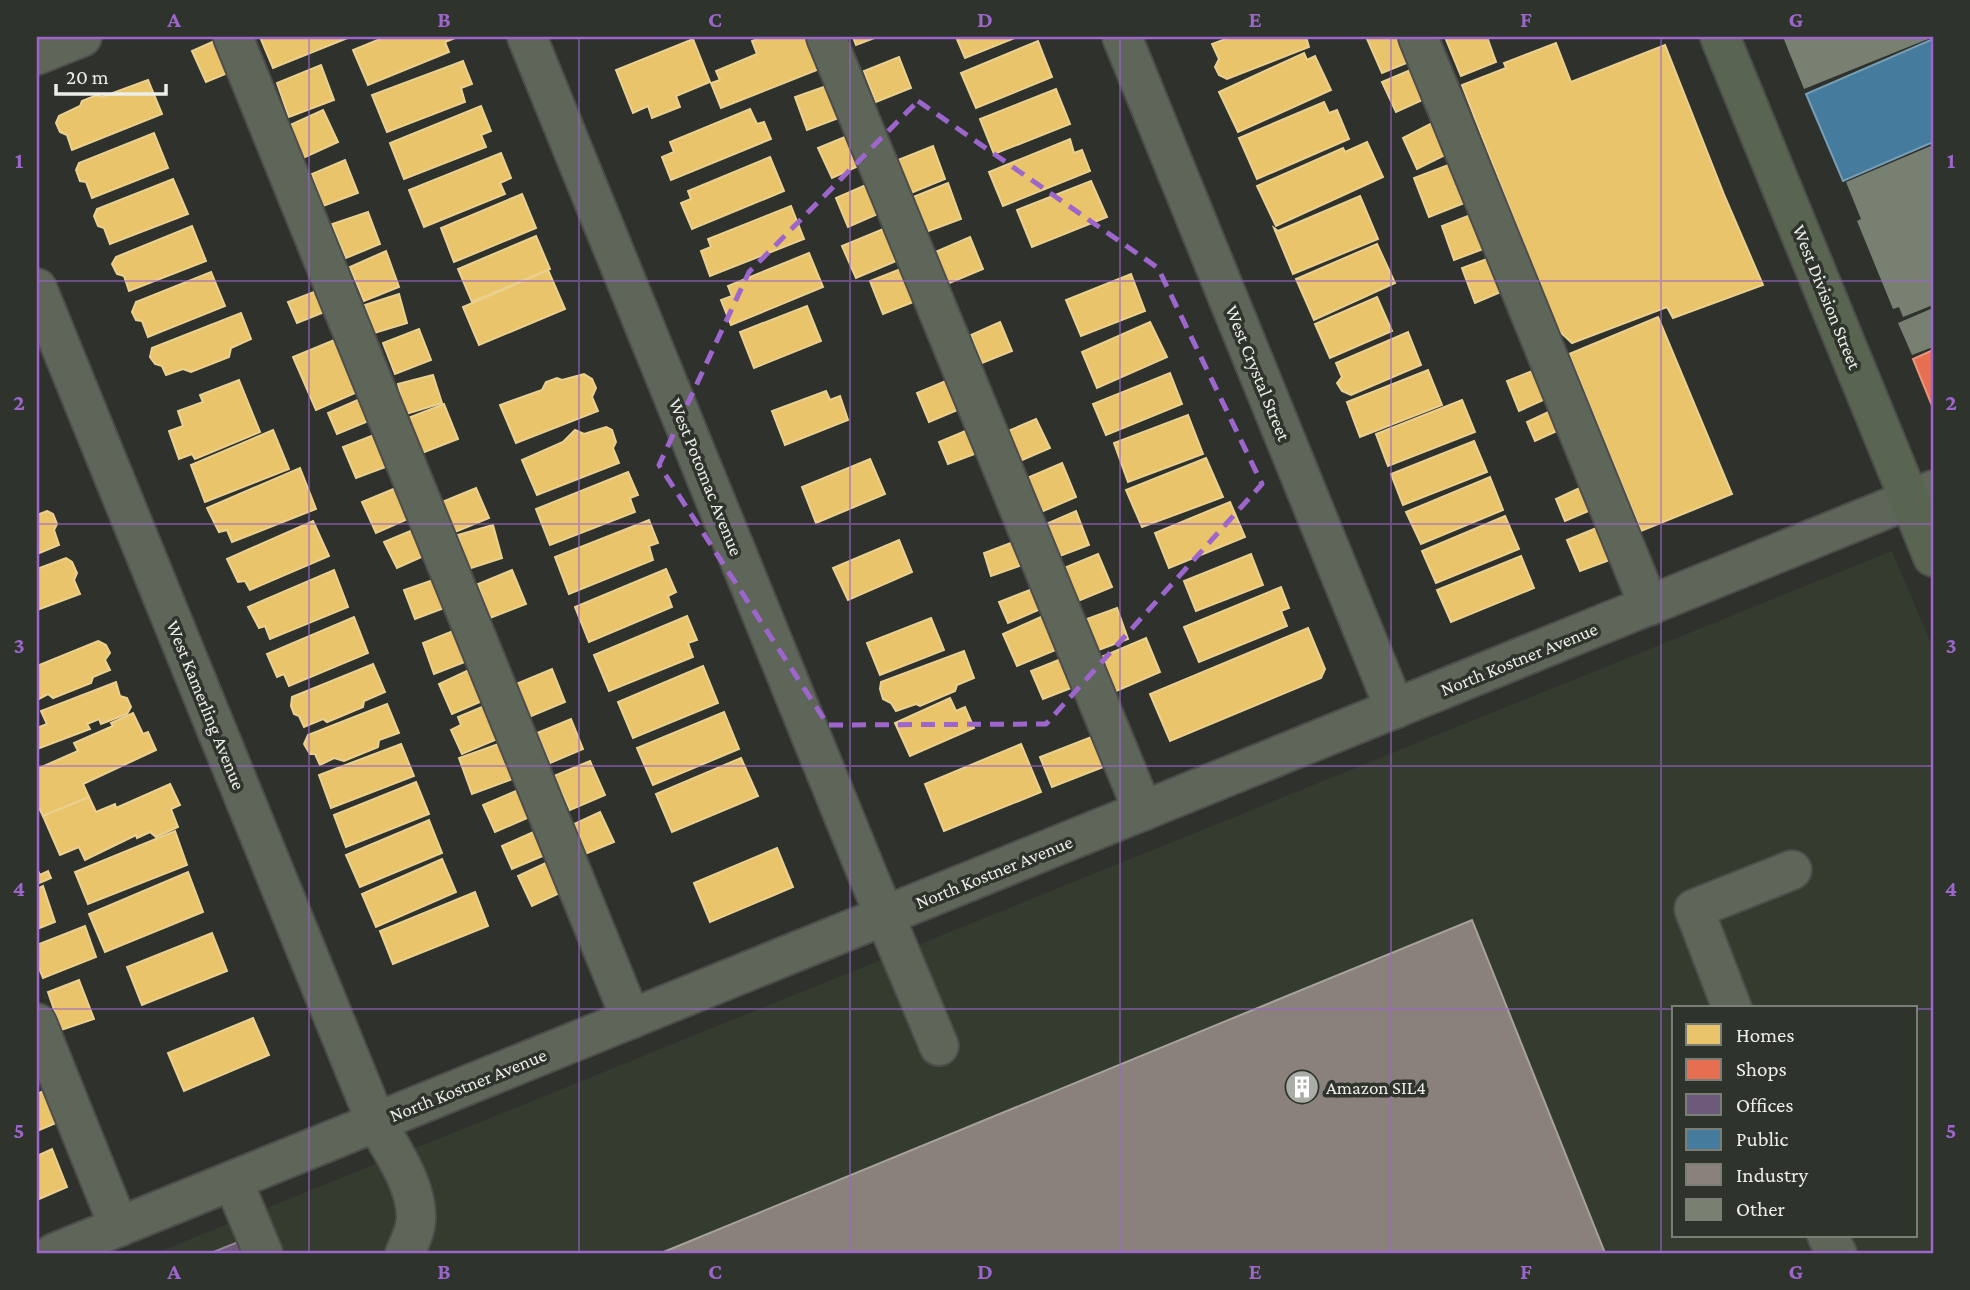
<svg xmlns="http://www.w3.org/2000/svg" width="1970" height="1290" viewBox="0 0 1970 1290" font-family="'Crimson Pro',serif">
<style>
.built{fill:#343b2f;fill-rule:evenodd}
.homes{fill:#e9c46a;stroke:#ead190;stroke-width:2}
.shops{fill:#e76f51;stroke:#e8957f;stroke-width:2}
.offices{fill:#6d597a;stroke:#93869b;stroke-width:2}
.public{fill:#457b9d;stroke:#779eb4;stroke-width:2}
.industry{fill:#8a817c;stroke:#a7a29d;stroke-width:2}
.building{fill:#788171}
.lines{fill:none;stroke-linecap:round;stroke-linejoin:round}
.minor-casing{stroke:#4d4e4c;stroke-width:42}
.major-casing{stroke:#4d4e4c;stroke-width:42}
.minor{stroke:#5e6559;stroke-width:38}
.major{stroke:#596550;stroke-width:38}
.marked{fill:none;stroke:#9d66cc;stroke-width:5;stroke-dasharray:14 9;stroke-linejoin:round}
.grid{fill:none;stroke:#9d66cc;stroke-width:2;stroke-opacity:0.55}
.labels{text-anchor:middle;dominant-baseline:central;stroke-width:7;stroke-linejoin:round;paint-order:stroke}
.street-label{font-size:19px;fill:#ebeee9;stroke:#2e332b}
.poi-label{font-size:19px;fill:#ebeee9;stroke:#2e332b;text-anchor:start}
.neatline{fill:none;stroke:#9d66cc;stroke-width:2.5}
.grid-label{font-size:23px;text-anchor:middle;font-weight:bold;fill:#9d66cc}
</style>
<rect width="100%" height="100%" fill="#2f312d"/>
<path class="built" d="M1892 551 1933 648V1253H156ZM1674 1008H1916V1236H1674Z"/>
<g class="homes">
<polygon points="260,37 350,37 273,68"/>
<polygon points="385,37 455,37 455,38 445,42 449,52 368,85 353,50"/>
<polygon points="762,37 815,37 827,66 721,108 711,83 720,80 716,71 757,54 752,41"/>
<polygon points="853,37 877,37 856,45"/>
<polygon points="956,37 1017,37 965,58"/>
<polygon points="1231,37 1306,37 1309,47 1227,79 1219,75 1215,67 1219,59 1212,44"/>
<polygon points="1374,37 1404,37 1414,60 1382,73 1367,39"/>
<polygon points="1445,37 1487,37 1496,62 1461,76"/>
<polygon points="221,38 235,70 206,82 192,51"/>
<polygon points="693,39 710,82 676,96 680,107 652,118 648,106 633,113 616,70"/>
<polygon points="1038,41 1052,77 976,108 961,73"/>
<polygon points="1556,43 1571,82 1665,45 1725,197 1763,285 1673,318 1667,307 1572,343 1557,329 1462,85 1506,68 1504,63"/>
<polygon points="1304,53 1307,60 1315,56 1331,90 1238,132 1219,92"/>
<polygon points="899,57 911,88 876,102 864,71"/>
<polygon points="463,61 472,84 461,88 465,102 387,132 372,95"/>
<polygon points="321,65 334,100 289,117 277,83"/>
<polygon points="1415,68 1429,97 1396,112 1382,82"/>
<polygon points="148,80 162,114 72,150 67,135 60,132 56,123 59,116 80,106 82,101 97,95 102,97"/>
<polygon points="832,84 844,116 807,130 795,97"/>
<polygon points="1056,89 1070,124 994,154 980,119"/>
<polygon points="1324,102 1329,113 1337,110 1349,139 1257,179 1239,138"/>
<polygon points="481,106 491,131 481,135 486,147 404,179 390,143"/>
<polygon points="750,109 757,124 764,122 771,139 671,180 662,157 674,152 670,142"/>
<polygon points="323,110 338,142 303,158 288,126"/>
<polygon points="1436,121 1451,152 1417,169 1403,138"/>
<polygon points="154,133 168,168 92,198 86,182 80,181 76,170 79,163"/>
<polygon points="852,134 865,163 832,178 818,148"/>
<polygon points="1070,139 1074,153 1082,150 1090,171 1003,206 989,172"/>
<polygon points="1367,142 1383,177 1276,226 1257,186 1343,148 1345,152"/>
<polygon points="933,146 945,179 911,193 898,160"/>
<polygon points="501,153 511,178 500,183 505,194 424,227 409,190"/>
<polygon points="770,157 784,191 692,229 681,203 691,199 688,191"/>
<polygon points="345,160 358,193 323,206 312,174"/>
<polygon points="1451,164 1467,202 1429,217 1414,178"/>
<polygon points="173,179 188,214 110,244 104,228 98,226 94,216 97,209"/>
<polygon points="1091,181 1107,217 1032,247 1017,210"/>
<polygon points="948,183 961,219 926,232 913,197"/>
<polygon points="868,184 880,213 848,227 836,198"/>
<polygon points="522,194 536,228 454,262 441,228"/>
<polygon points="1360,196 1378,239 1293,274 1274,228 1278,231"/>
<polygon points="791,206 804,239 710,276 701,251 711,247 708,239"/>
<polygon points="368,212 380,244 346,258 332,224"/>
<polygon points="1473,214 1486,248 1454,260 1442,226"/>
<polygon points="192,226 206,261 129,291 124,276 117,274 112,264 116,257"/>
<polygon points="888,227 901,259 856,278 842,246"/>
<polygon points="536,236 550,269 472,302 458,269"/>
<polygon points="970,237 983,269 947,284 933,253"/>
<polygon points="1377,244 1395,283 1314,320 1296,279"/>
<polygon points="386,251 399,287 364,301 350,267"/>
<polygon points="809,253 823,287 731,325 721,300 732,296 728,286"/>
<polygon points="1495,256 1508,289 1475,303 1462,268"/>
<polygon points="903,268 916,301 883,314 870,281"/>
<polygon points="548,270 565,309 479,345 463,307"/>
<polygon points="211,272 225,306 148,337 142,321 136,320 132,312 136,302"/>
<polygon points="1131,274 1145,311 1081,336 1066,300"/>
<polygon points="319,290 327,311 297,323 288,302"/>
<polygon points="399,294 407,323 374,333 365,305"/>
<polygon points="1377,297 1392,331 1330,358 1315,324"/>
<polygon points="807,306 821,341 754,368 740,332"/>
<polygon points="241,313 251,339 231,348 229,357 191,372 183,369 166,375 162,366 155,364 150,357 152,348"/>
<polygon points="1658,317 1732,494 1641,531 1569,354"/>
<polygon points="1000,322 1012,351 982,363 971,335"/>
<polygon points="1150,322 1167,357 1097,388 1082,352"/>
<polygon points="419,329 431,360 395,374 383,343"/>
<polygon points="1408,332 1421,365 1351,395 1342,391 1337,383 1342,377 1336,363"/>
<polygon points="339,338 362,390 316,410 293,357"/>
<polygon points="1540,368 1552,396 1519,411 1507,381"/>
<polygon points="1428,370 1442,405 1360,437 1347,402"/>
<polygon points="1170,373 1182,404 1106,435 1093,404"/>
<polygon points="584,374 592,379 596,388 592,397 598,411 516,443 500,405 542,390 546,382 557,378 562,380"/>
<polygon points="433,375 442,403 406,414 398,384"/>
<polygon points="239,380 260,432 195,459 192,454 179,459 169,431 183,426 178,411 203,402 200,395"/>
<polygon points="948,380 960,409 929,422 917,393"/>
<polygon points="826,391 830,400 840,396 848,420 785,445 772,411"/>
<polygon points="362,398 371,420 337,434 328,413"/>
<polygon points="1462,400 1475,432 1388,466 1376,434"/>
<polygon points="444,404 458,439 422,453 408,418"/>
<polygon points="1559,407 1568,426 1535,441 1527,422"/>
<polygon points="1188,415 1203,454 1128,482 1114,443"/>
<polygon points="1036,419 1050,448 1020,461 1006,432"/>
<polygon points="606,427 612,430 616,442 613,448 619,463 537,495 522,460 563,442 575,430 584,434"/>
<polygon points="970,429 980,452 948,464 939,442"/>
<polygon points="273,430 289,469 205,502 191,465"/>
<polygon points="379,433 391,465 356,478 343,447"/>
<polygon points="1474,441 1487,472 1403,505 1391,474"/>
<polygon points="1206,458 1223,497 1142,527 1126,490"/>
<polygon points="870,459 885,494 816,523 802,487"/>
<polygon points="1062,463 1076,497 1041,512 1027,478"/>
<polygon points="300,468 316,509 232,542 227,530 219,532 207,508"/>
<polygon points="628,472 638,495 630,498 635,512 550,545 536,509"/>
<polygon points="1490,477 1503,510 1421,544 1406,512"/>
<polygon points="1588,484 1598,507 1565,521 1556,499"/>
<polygon points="398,487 410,518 376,533 362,502"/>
<polygon points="476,488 489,518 455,532 442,502"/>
<polygon points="1230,502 1245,537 1169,568 1155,533"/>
<polygon points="47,511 53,514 57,524 54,530 59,545 37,554 37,515"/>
<polygon points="1076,511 1089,545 1057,557 1044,525"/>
<polygon points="1505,516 1519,549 1436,583 1422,551"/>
<polygon points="649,520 658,543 649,546 653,560 569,594 555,557"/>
<polygon points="313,521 329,556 250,590 245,581 238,582 227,559"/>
<polygon points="1606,524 1618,557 1580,571 1567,540"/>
<polygon points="493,525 502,558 468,569 458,535"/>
<polygon points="415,529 426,555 397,568 384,542"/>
<polygon points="899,540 912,572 848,600 833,568"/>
<polygon points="1016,541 1025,564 991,576 984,553"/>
<polygon points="1098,554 1112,587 1078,601 1064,568"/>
<polygon points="1251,554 1263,585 1196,611 1184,581"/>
<polygon points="1521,556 1534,588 1451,622 1437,590"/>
<polygon points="66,558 72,562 77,573 74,580 80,594 37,610 37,569"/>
<polygon points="666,569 676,592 668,596 672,607 589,642 575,607"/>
<polygon points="334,570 348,607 270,639 265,626 259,628 248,607"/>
<polygon points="512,570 526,604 490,618 478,584"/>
<polygon points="436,579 447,607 415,619 404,590"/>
<polygon points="1281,587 1289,608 1281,611 1287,626 1199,662 1184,627"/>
<polygon points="1035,588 1043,608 1008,623 999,602"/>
<polygon points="1117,608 1128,639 1096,651 1084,620"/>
<polygon points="687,616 697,640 688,643 693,657 609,691 594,655"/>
<polygon points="1043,616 1058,649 1017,666 1003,634"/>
<polygon points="354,617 368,653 289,686 284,674 277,677 267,654"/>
<polygon points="931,618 944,650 880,675 867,643"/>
<polygon points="1308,628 1325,669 1321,678 1170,741 1150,694"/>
<polygon points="458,629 470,660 434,674 423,643"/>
<polygon points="1146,638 1160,672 1114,692 1099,658"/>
<polygon points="98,641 106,645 110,653 105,660 110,670 93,677 91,683 53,698 48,694 37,700 37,666"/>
<polygon points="964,651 974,678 957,685 955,691 920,706 916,704 896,711 891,703 883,699 880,689 881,682"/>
<polygon points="1061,659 1074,687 1043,699 1031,671"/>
<polygon points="373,664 385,692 364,701 363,707 327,722 323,719 304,727 299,716 294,714 291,706 292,697"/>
<polygon points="703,666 718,703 633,738 618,702"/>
<polygon points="473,668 487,699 452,714 439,684"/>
<polygon points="552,669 565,702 529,717 516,684"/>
<polygon points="116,682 120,696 127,698 131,707 127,714 101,724 99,719 87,724 90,729 37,749 37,728 47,724 41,711"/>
<polygon points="950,698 956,711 965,707 974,728 910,756 895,723"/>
<polygon points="387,704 399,733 379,740 378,747 344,761 334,758 320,765 315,754 310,754 304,744 308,735"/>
<polygon points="489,704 502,737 462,754 451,730 461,725 458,717"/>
<polygon points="724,712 739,749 653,785 637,748"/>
<polygon points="133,713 143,734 148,732 156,750 83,784 89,797 43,816 37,804 37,769 78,751 74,743 113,726 111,723"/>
<polygon points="571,719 583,749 550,763 537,733"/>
<polygon points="1099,734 1111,764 1052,787 1040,757"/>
<polygon points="504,742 518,777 472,794 459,758"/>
<polygon points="401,744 414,776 331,808 319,775"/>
<polygon points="1021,744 1041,792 944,831 925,784"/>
<polygon points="741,758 758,796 672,832 656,794"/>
<polygon points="590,761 605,795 570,810 554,776"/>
<polygon points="416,782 429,814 346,847 334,815"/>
<polygon points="170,784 180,805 171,809 178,827 156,837 150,832 137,838 136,835 85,860 79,847 60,855 43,816 89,797 96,812 115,804 116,808"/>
<polygon points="523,788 534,815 495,832 483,805"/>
<polygon points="600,812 614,842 585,854 572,825"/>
<polygon points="429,820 442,853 360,887 346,855"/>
<polygon points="540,829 550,853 512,869 502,846"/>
<polygon points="175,831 187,865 88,904 75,872"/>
<polygon points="777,848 793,887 710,922 694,883"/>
<polygon points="442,859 456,892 376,927 362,894"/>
<polygon points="552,860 566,890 532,906 518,876"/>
<polygon points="37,869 40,875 48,871 51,878 37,884"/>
<polygon points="188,872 203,912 105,952 89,914"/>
<polygon points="43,886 55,922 37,929 37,889"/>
<polygon points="475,892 488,926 393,964 380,931"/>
<polygon points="85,926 96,957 43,978 37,963 37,945"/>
<polygon points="212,933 227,971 142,1005 127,967"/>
<polygon points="79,980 94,1019 61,1030 48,992"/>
<polygon points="253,1018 269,1055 184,1091 168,1053"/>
<polygon points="50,1088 63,1120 37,1131 37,1094"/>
<polygon points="52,1149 67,1187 37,1200 37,1156"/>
</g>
<polygon class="shops" points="1933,350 1933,408 1913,359"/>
<polygon class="offices" points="248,1238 254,1253 211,1253"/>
<polygon class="public" points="1933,39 1933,142 1843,181 1806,94"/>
<polygon class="industry" points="1472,920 1605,1253 661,1253"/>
<g class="building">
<polygon points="1783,37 1933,37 1804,89"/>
<polygon points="1933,145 1933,305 1903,317 1899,307 1893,309 1857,221 1861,219 1846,182"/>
<polygon points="1933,308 1933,347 1912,355 1898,323"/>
</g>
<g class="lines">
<g class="minor-casing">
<g id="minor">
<polyline points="233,37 631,1019"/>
<polyline points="527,37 866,871 939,1046"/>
<polyline points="826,37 1143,811"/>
<polyline points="1122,37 1395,709"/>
<polyline points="1418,37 1649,606"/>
<polyline points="37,55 82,37"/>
<path d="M37 288 376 1122C392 1151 416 1183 416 1217 416 1230 410 1242 405 1253"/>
<polyline points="1732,1008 1694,909 1792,870"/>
<polyline points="37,1023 119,1227"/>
<polyline points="233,1181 263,1253"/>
<polyline points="1827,1236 1837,1253"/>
<polyline points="54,1253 1933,490"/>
</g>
</g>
<g class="major-casing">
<polyline id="major" points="1720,37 1933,557"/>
</g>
<use href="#minor" class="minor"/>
<use href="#major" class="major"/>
</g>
<path class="marked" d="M918 101 1158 268 1262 484 1046 724 828 725 659 465 749 272Z"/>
<path class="grid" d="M309 37V1253M579 37V1253M850 37V1253M1120 37V1253M1391 37V1253M1661 37V1253M37 281H1933M37 524H1933M37 766H1933M37 1009H1674M1916 1009H1933"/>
<defs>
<g id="building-disc" transform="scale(1.75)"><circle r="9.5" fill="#a9aca7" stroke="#2e332b"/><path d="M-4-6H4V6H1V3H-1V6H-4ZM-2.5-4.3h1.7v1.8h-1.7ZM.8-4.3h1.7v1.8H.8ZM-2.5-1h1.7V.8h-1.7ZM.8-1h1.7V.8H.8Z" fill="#fff"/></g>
</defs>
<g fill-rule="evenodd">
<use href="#building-disc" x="1302" y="1087"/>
</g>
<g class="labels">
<g class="street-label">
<text transform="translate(1827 297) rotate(68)">West Division Street</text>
<text transform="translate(1258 373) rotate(68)">West Crystal Street</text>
<text transform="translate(706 477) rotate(68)">West Potomac Avenue</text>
<text transform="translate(1519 659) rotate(-22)">North Kostner Avenue</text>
<text transform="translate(206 705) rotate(68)">West Kamerling Avenue</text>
<text transform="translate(994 872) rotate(-22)">North Kostner Avenue</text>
<text transform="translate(468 1085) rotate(-22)">North Kostner Avenue</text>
</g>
<g class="poi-label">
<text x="1326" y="1087">Amazon SIL4</text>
</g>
</g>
<rect width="1970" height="1290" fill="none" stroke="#2e332b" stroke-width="77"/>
<rect x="1672" y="1006" width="245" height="231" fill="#2e332b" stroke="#7a7e77" stroke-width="2"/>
<rect x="1686" y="1024" width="35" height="21" fill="#e9c46a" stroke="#7a7e77" stroke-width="2"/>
<text x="1736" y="1042" font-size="21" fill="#ebeee9">Homes</text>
<rect x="1686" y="1059" width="35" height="21" fill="#e76f51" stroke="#7a7e77" stroke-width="2"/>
<text x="1736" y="1076" font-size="21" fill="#ebeee9">Shops</text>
<rect x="1686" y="1094" width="35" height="21" fill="#6d597a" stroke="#7a7e77" stroke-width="2"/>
<text x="1736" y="1112" font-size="21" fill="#ebeee9">Offices</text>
<rect x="1686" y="1129" width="35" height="21" fill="#457b9d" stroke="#7a7e77" stroke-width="2"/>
<text x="1736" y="1146" font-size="21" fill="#ebeee9">Public</text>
<rect x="1686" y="1164" width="35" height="21" fill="#8a817c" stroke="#7a7e77" stroke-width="2"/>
<text x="1736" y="1182" font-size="21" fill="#ebeee9">Industry</text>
<rect x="1686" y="1199" width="35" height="21" fill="#788171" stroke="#7a7e77" stroke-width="2"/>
<text x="1736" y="1216" font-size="21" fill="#ebeee9">Other</text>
<path d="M56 84v10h110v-10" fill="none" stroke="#ebeee9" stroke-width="3.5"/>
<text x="66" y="84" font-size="21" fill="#ebeee9" stroke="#2e332b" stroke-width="5" paint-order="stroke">20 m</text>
<rect x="38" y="38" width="1894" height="1214" class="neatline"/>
<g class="grid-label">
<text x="174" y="27">A</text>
<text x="444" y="27">B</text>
<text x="715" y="27">C</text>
<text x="985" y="27">D</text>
<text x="1255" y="27">E</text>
<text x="1526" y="27">F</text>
<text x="1796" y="27">G</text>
<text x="19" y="168">1</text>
<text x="1951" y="168">1</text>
<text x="19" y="410">2</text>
<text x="1951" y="410">2</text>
<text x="19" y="653">3</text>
<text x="1951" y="653">3</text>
<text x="19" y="896">4</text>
<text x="1951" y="896">4</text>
<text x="19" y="1138">5</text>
<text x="1951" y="1138">5</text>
<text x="174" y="1279">A</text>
<text x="444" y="1279">B</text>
<text x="715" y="1279">C</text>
<text x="985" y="1279">D</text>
<text x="1255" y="1279">E</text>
<text x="1526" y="1279">F</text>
<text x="1796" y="1279">G</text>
</g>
</svg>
